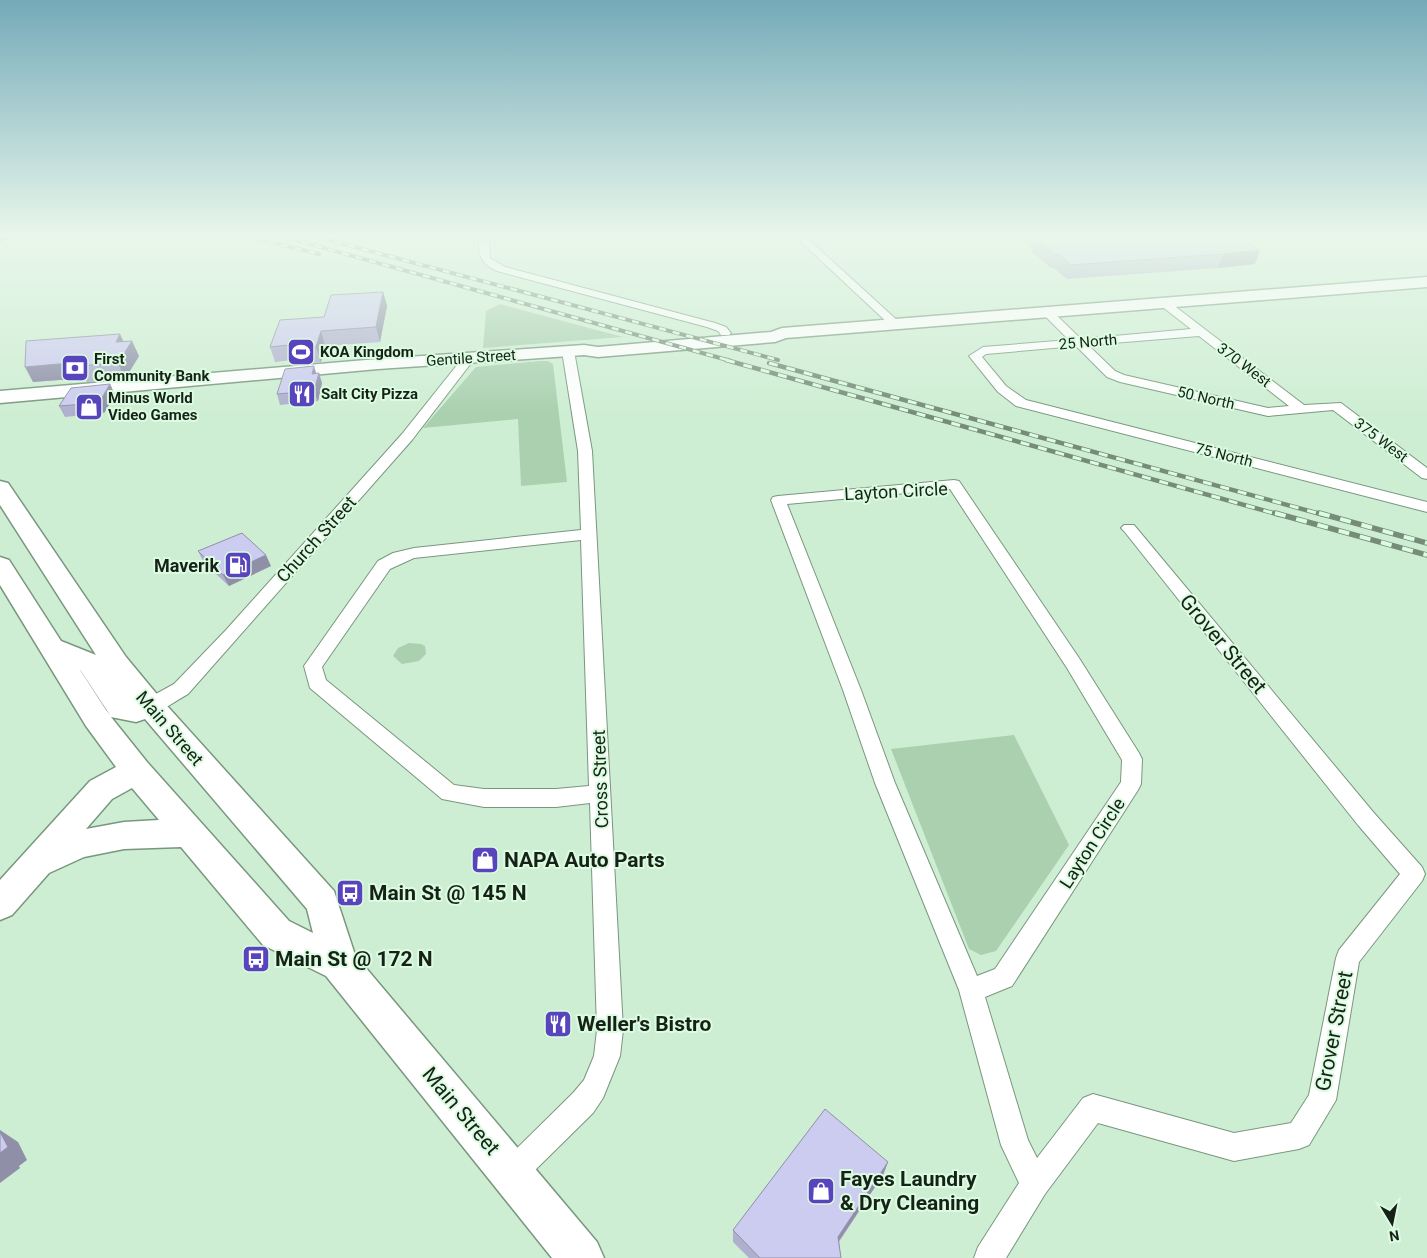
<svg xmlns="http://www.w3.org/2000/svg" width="1427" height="1258" viewBox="0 0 1427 1258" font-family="Roboto,sans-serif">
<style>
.green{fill:#aad0b0}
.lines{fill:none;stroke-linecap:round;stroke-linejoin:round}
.stream{stroke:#669c72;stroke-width:4.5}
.street-casing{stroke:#79977e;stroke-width:2}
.secondary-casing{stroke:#79977e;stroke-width:3}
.street{fill:#fff;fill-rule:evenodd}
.secondary{fill:#fff;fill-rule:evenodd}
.rail-far2-casing{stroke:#768c79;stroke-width:4}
.rail-far1-casing{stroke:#768c79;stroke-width:4.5}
.rail-casing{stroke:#768c79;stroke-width:5.5}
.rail-far2{stroke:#dbfce0;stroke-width:2.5;stroke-dasharray:7;stroke-linecap:butt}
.rail-far1{stroke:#dbfce0;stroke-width:3;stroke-dasharray:9;stroke-linecap:butt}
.rail{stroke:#dbfce0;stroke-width:4;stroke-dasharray:11;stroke-linecap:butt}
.wall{fill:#afafce}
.shaded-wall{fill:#8f8fa8}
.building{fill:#ccccf0;stroke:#8f8fa8}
.labels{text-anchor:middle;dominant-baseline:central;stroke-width:4;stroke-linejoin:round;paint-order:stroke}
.far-street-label{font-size:15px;fill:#162218;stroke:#dbfce0}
.far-poi-label{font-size:15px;font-weight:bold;fill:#162218;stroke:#dbfce0;text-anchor:start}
.street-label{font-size:18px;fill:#162218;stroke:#dbfce0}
.poi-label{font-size:18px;font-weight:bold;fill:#162218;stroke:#dbfce0;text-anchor:end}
.near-street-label{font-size:21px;fill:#162218;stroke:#dbfce0}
.near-poi-label{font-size:21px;font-weight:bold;fill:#162218;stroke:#dbfce0;text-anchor:start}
</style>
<rect width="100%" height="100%" fill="#ceeed3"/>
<g class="green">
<polygon points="500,304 623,337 483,348 486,311"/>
<polygon points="540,361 548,361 553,364 567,482 521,486 518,419 423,428 476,367"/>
<polygon points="409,643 421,644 425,646 426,654 419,661 402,664 393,656 398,648"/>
<polygon points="1014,735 1069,845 996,951 981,955 969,949 891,749"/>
</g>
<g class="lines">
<polyline class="stream" points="0,240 5,238"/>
<g class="street-casing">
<g id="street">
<path d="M479 238H489L490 258 505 267 715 323 726 327 731 333 729 335H721L718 331 707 327 497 271C481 264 478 255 479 238Z"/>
<polygon points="797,238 807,238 899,322 901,324 899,326 891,326"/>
<path d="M1164 300 1168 301 1304 405 1341 403 1427 468V479L1422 478 1333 410 1268 416 1120 382 1107 377 1076 346 986 354 982 357 1006 386 1026 400 1427 502V512L1016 406 998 392 969 356 983 347 1069 340 1041 312 1047 309 1051 310 1081 339 1191 329 1160 305 1159 303 1160 301ZM1199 336 1289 406 1268 408 1124 375 1115 371 1088 345Z"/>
<path d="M568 347 574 351 592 451 623 1030 620 1056 603 1098 593 1113 522 1183 512 1187 502 1183 498 1173 502 1163 573 1093 584 1080 594 1056 597 1030 590 803 556 807H484L442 799 310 688 304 666 378 561 393 553 414 548 581 530 578 451 562 351ZM581 540 589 786 556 789H484L454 785 326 680 322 667 390 569 414 558Z"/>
<path d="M469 354 475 358 412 440 188 694C175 701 158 716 143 711L140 706 143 701 174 684 226 630 402 434 465 355Z"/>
<path d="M954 480 959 481 1079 658 1139 753 1142 759 1141 784 1138 790 1012 986 985 997 1028 1140 1037 1158 1083 1098 1093 1094 1234 1133 1291 1123 1309 1095 1336 958 1339 950 1400 874 1358 825 1124 531 1121 528 1124 525H1134L1374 813 1422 867 1425 874 1422 881 1359 962 1336 1100 1309 1145 1299 1149 1234 1161 1098 1123 1045 1194 1006 1258H974L978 1247 1019 1183 1001 1145 959 990 875 783 843 690 771 500 773 497 778 496ZM950 489 1067 668 1122 760 1121 782 995 969 977 976 895 783 861 690 787 504Z"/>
</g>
</g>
<g class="secondary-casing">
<g id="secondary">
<polygon points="1427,277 1427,287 786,338 775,342 598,357 584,355 378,369 0,403 0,391 378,359 584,345 598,347 771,332 782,328"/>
<path d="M0 481 8 483 126 657 160 698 334 891 355 955 597 1242 604 1258H552L326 976 263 945 181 847 124 849 84 857 49 873 12 915 0 920V880L90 781 116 767 86 726 0 585V557L9 560 61 641 96 655 0 505ZM80 670 81 671 110 715 106 710ZM111 717 136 722 145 719 307 909 313 933 289 921 147 762ZM132 788 159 820 124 822 86 829 112 799Z"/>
</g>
</g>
<use href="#street" class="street"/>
<use href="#secondary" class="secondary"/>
<g class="rail-far2-casing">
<g id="rail-far2">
<polyline points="254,238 319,254"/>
<polyline points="288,238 731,361"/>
<polyline points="321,238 778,360"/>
</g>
</g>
<g class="rail-far1-casing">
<g id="rail-far1">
<polyline points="726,360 1280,515"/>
<polyline points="769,363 1324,515"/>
</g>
</g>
<g class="rail-casing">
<g id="rail">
<polyline points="1275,513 1427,555"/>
<polyline points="1319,513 1427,543"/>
</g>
</g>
<use href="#rail-far2" class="rail-far2"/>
<use href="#rail-far1" class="rail-far1"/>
<use href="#rail" class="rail"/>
</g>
<g class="wall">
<polygon points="1025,238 1240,238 1255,264 1218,268 1067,279 1054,268 1051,268 1032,252 1033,249 1024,241"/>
<polygon points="383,292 387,306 380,342 325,346 321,362 293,364 292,360 275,362 270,347 324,317"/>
<polygon points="123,342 139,356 125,379 87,382 85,378 33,382"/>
<polygon points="316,373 322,383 318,401 280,405 277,394"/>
<polygon points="110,384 115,395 104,413 65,417 59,406"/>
<polygon points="198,551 271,566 229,586 204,563"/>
<polygon points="888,1162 883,1175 839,1242 841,1258 749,1258 733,1242 733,1230"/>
</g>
<g class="shaded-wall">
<polygon points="1260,250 1255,264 1218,268 1223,254"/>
<polygon points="383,292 387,306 380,342 376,327"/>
<polygon points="321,331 325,346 321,362 316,347"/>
<polygon points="120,334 127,349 132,341 139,356 125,379 118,363 116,342"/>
<polygon points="82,362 79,366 85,378 33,382 25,367"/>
<polygon points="314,366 317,376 312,374"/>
<polygon points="319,373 322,383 318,401 314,391"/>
<polygon points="110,384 115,395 104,413 99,403"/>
<polygon points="266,555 271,566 229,586 223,575"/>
<polygon points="0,1130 18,1142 27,1160 19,1166 20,1168 0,1183"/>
<polygon points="888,1162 883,1175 834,1248 838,1237"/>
</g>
<g class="building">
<polygon points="1035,238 1240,238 1260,250 1223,254 1071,265 1058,254 1054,254"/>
<polygon points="383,292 376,327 321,331 316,347 288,349 289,345 270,347 280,320 324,317 331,295"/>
<polygon points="120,334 116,342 132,341 118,363 79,366 82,362 25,367 26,341"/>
<polygon points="314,366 312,374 319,373 314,391 277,394 285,369"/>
<polygon points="110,384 99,403 59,406 71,388"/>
<polygon points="242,533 266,555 223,575 198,551"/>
<polygon points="825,1109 888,1162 838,1237 841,1258 760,1258 733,1230"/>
<polygon points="0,1132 8,1147 0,1153"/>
</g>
<linearGradient id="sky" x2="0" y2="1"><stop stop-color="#74aab9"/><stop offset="0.57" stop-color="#e9f7eb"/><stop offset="1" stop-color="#e9f7eb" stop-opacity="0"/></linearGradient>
<rect width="1427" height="414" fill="url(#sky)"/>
<defs>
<g id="stadium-square" transform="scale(1.4375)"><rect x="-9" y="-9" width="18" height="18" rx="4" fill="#5845bd" stroke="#dbfce0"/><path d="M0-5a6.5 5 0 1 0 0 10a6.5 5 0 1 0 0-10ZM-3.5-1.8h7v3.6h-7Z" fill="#fff"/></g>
<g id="bank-square" transform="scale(1.4375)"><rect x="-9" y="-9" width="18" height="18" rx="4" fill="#5845bd" stroke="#dbfce0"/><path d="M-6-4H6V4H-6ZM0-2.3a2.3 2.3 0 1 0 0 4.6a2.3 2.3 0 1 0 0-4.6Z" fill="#fff"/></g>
<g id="restaurant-square" transform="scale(1.4375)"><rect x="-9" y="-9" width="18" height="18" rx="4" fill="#5845bd" stroke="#dbfce0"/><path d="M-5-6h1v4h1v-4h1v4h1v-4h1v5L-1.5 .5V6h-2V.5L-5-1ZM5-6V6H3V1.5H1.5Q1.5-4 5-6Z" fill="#fff"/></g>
<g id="shop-square" transform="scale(1.4375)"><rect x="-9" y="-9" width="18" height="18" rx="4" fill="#5845bd" stroke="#dbfce0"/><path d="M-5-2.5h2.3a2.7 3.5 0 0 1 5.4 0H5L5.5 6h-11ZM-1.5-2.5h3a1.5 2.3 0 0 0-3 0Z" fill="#fff"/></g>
<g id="fuel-square" transform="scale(1.4375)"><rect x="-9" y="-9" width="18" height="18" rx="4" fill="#5845bd" stroke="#dbfce0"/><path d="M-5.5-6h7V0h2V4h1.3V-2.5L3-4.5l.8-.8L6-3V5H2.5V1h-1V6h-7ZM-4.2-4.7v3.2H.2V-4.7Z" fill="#fff"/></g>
<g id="bus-square" transform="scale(1.4375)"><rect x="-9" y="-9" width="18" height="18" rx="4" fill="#5845bd" stroke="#dbfce0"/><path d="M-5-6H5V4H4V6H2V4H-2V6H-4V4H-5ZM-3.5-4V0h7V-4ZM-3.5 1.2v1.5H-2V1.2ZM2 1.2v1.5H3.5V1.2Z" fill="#fff"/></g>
</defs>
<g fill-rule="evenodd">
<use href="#stadium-square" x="301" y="352"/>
<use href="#bank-square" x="75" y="368"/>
<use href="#restaurant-square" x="302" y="394"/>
<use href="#shop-square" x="89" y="407"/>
<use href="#fuel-square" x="238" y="565"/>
<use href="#shop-square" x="485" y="860"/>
<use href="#bus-square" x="350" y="893"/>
<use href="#bus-square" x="256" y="959"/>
<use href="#restaurant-square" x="558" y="1024"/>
<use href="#shop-square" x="821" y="1191"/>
</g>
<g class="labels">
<g class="far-street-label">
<text transform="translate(1088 342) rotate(-5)">25 North</text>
<text transform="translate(471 358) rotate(-4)">Gentile Street</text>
<text transform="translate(1244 365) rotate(37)">370 West</text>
<text transform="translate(1206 398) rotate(13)">50 North</text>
<text transform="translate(1381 440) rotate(37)">375 West</text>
<text transform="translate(1224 455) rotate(14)">75 North</text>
</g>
<g class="far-poi-label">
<text x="320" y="352">KOA Kingdom</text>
<text x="94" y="359">First<tspan x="94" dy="17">Community Bank</tspan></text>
<text x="321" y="394">Salt City Pizza</text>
<text x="108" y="398">Minus World<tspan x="108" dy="17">Video Games</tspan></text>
</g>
<g class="street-label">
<text transform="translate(896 491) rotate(-3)">Layton Circle</text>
<text transform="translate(316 539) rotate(-48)">Church Street</text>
<text transform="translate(170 728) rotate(49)">Main Street</text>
<text transform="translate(600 779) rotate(-92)">Cross Street</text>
<text transform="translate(1092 843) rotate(-57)">Layton Circle</text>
</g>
<g class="poi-label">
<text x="219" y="565">Maverik</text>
</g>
<g class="near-street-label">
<text transform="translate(1223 644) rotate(50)">Grover Street</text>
<text transform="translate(1334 1031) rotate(-79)">Grover Street</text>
<text transform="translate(461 1111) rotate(50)">Main Street</text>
</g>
<g class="near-poi-label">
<text x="504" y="860">NAPA Auto Parts</text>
<text x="369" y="893">Main St @ 145 N</text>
<text x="275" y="959">Main St @ 172 N</text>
<text x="577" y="1024">Weller's Bistro</text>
<text x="840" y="1179">Fayes Laundry<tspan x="840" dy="24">&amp; Dry Cleaning</tspan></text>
</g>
</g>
<g transform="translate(1392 1223) rotate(170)" stroke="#dbfce0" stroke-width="4" paint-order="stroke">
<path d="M0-4L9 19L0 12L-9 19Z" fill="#162218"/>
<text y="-8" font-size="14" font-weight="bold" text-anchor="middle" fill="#162218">N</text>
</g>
</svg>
